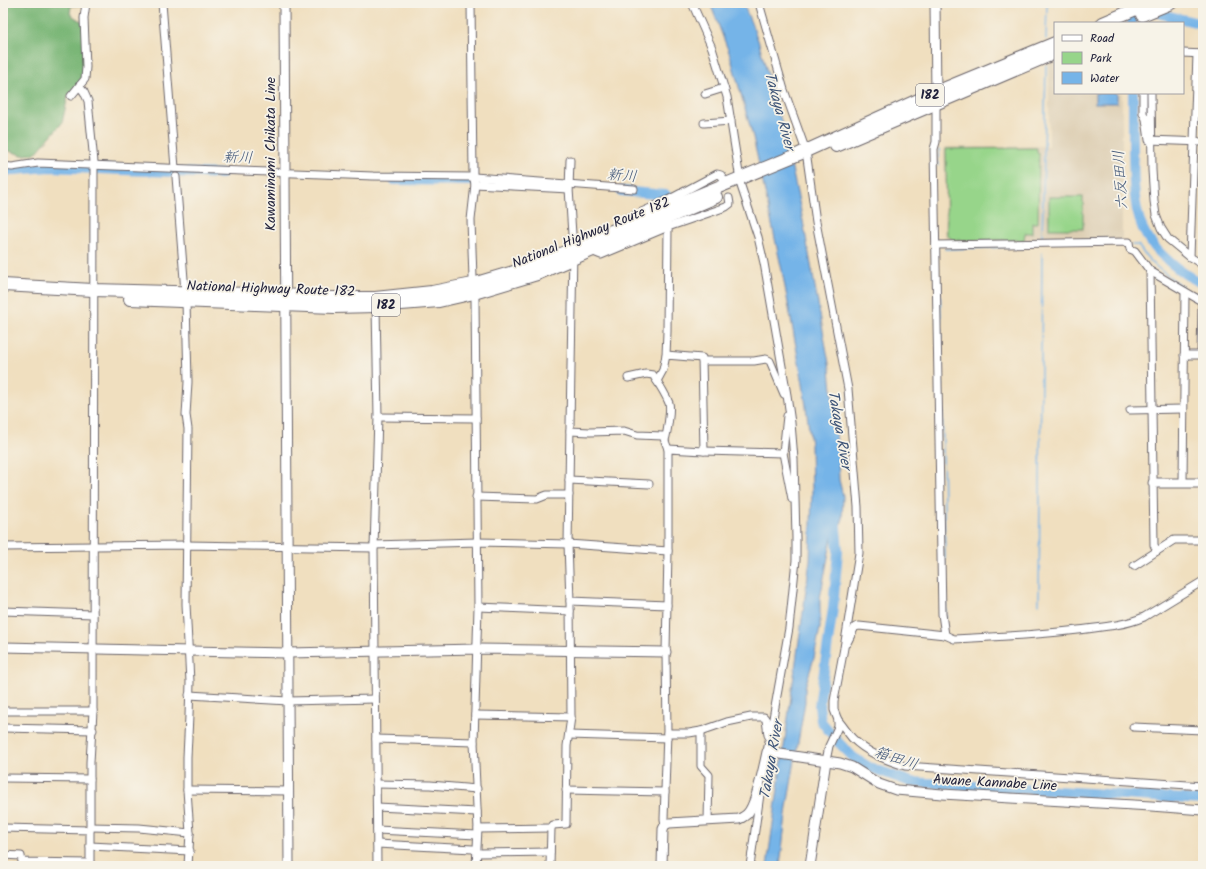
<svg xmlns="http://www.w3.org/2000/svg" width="1206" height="869" viewBox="0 0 1206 869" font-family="Kalam,'Klee One',sans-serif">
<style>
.built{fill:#ddceb2}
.green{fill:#97d58a;stroke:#5c7c62}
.forest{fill:#79b676;stroke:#4e6c58}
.water{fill:#75b4e8;stroke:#4c6b92}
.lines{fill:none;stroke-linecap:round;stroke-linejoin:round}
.stream{stroke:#75b4e8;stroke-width:1.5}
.river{stroke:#75b4e8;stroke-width:10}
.street-casing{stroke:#6a6469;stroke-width:9}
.secondary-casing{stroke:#6a6469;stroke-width:11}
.highway-casing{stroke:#6a6469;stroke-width:14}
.street{stroke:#fff;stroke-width:7}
.secondary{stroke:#fff;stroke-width:9}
.highway{stroke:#fff;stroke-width:12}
.labels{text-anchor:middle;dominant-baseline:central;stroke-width:3.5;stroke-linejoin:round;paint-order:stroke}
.shield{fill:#f7f3e8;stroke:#62616f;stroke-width:1}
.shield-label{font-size:13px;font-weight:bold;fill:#22223b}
.street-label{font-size:14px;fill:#22223b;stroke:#f7f3e8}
.water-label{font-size:15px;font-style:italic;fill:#3f5578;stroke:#f7f3e8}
</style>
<rect width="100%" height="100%" fill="#f7f3e8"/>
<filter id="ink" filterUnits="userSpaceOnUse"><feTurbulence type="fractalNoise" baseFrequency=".025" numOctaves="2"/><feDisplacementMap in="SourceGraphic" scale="8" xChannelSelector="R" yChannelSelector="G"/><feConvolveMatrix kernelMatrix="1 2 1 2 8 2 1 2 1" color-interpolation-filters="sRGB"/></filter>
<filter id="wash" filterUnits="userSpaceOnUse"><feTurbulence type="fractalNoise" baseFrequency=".012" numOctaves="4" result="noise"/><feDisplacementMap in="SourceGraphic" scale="16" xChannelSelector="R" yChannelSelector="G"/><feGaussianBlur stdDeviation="0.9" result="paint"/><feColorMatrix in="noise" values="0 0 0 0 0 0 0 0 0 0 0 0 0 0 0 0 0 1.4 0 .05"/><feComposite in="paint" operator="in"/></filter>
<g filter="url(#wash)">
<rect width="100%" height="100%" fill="#f0dfbf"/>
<polygon class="built" points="1055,61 1055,93 1122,93 1122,240 945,243 944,147 1049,146 1049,64"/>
<g class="green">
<polygon points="1037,148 1037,153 1039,153 1038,223 1032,223 1032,233 1025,233 1024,240 953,240 947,235 946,149"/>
<rect x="1049" y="197" width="34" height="32"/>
</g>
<polygon class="forest" points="3,3 83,3 83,5 71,6 70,14 85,24 85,75 68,96 62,123 35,154 22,155 3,149"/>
<g class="water">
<polygon points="710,3 743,3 758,40 784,131 803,221 830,369 838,454 839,480 843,496 842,522 833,532 820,598 820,628 814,658 805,687 805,702 787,807 780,866 767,866 803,612 810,560 812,491 811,445 803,384 782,271 753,137 730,55"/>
<rect x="1095" y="93" width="22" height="10"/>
</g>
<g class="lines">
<g class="stream">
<polyline points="1046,39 1047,3"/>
<polyline points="938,165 939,149"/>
<polyline points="1042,241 1046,65"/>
<path d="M1132 245H1138C1149 263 1165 274 1182 286"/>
<polyline points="945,249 1009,247"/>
<polyline points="940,282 946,618"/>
<polyline points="1194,293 1203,297"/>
<polyline points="1039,604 1042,253"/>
</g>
<g class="river">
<polyline points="1132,3 1132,23"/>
<polyline points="1151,6 1161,14 1203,24"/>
<path d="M1133 93C1133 112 1133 132 1133 151 1134 178 1132 210 1146 235 1157 254 1183 275 1203 284"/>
<polyline points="3,171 49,167 222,174"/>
<polyline points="394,180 472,181"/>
<polyline points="621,191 666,195 666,198"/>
<polyline points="835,517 838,551 833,608 819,706 821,721 837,741 853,757 869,767 911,782 1203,800"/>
</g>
</g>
</g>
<g filter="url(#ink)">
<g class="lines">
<g class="street-casing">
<g id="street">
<polyline points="162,3 175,168"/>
<polyline points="471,3 473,175 475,184 471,220 473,278 475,299 478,607 474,742 478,829 476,866"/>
<polyline points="692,3 712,48 727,97 741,186 758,237 764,263 787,395 791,423 794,459 796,538 796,560 789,628 767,752"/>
<polyline points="759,3 784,90 806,151 816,222 848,389 858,507 859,553 844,648 834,701 834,710 838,720 838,727 829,746 826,761"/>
<polyline points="1183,53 1203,54"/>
<polyline points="79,86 84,92 88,101 94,162 93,711 90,762 90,866"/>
<polyline points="1143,93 1143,113 1146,119 1149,140 1203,142"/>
<polyline points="1151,93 1152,170 1154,201 1156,215 1161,228 1168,239 1190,257 1203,265"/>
<polyline points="705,94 724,88"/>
<polyline points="71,96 85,79 86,67 84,18 86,3"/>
<polyline points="936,104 936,142 934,149 942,614 945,635"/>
<polyline points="704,123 731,121"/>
<polyline points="3,166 12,167 38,163 373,176 474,177 634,189"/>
<polyline points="176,177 185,292"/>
<polyline points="475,184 569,189"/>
<polyline points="626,219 666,201 717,174 721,175 723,178"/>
<polyline points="936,245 1129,242 1130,249 1135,251 1150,271 1203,302"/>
<polyline points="591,251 601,255 668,227 726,207 730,204 729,198"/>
<polyline points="1190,257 1197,54"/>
<polyline points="1150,271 1154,545 1157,551"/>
<polyline points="186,301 188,382 186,415 188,429 186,604 190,682 189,716 187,757 187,790 190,833 188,866"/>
<polyline points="376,306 378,417 374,548 377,866"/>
<polyline points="666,355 667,332 668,227"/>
<polyline points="1184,355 1203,355"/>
<polyline points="1201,355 1202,302"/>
<polyline points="702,361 754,361 766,359 770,361 784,394"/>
<path d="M628 378 646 374 653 375C659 384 665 393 669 403 671 409 667 434 665 440"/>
<polyline points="657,381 663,370 666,355 702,358 704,451 668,449 668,551 666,652 667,733 664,819 665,825"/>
<polyline points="1130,410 1183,409"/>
<polyline points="787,416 783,453 792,499"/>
<polyline points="378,417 476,418"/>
<polyline points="570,431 590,432 624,431 637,435 663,436 668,449"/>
<polyline points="704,451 783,453"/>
<polyline points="569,480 649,484"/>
<polyline points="1183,482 1185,292"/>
<polyline points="476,497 537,499 547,495 569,495"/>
<polyline points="374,545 477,542 568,544 668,551"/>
<polyline points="3,547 186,545 374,548"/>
<polyline points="1134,566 1174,540 1203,540"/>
<polyline points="570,601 667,605"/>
<polyline points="478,607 570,611"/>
<polyline points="3,611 93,614"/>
<path d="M847 643 855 627 859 626 945 635 954 639C996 637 1037 635 1078 630 1101 627 1123 626 1144 617L1203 581"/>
<polyline points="189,695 288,701 375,699"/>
<polyline points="3,711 93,711"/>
<polyline points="475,715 571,717"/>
<path d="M838 720C843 726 847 732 852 738 867 753 886 760 905 766L1203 786"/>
<polyline points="1133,727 1203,730"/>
<polyline points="3,728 93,730"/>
<polyline points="701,731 701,766 709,775 708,821"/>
<polyline points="667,733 689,733 701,731 727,722 751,717 764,717 766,720 768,735"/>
<polyline points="569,735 667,738"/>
<polyline points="376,739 474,742"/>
<polyline points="3,778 90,779"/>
<polyline points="376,784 430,785 477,789"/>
<polyline points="187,790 289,791"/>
<polyline points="566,790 665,792"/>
<polyline points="377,807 477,812"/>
<polyline points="90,827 139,828 190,833"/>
<polyline points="3,828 90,830"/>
<polyline points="478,829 551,828"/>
<polyline points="377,830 477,835"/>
<polyline points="377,844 473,849 479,853 550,852"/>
<polyline points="90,846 190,851"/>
<polyline points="3,854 3,866"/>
<polyline points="3,855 21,856 22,862 90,863"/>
<polyline points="550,866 551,828 553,825 566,824 567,746 571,717 570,601 568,544 573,249 569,189 570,160"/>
<polyline points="750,866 761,787"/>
</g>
</g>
<g class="secondary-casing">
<g id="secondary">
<polyline points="284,3 289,866"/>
<polyline points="935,3 936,96"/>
<polyline points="1153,483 1203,483"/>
<polyline points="3,647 288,653 477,649 666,652"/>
<path d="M662 866 663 829 665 825 669 823 739 819C741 818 745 816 747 814 756 805 764 766 767 752L840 763 852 767 879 784 896 790 942 794 1151 806 1203 810"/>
<polyline points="810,866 826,761"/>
</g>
</g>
<g class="highway-casing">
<g id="highway">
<polyline points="1142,15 1171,3"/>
<polyline points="1103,23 1150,3"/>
<polyline points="836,146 1055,53"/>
<polyline points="3,285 93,290 285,295 328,298 375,298 432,292 473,284 534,266 602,235 799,154 936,92 1055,43"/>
<polyline points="130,299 334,307 376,306 439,301 474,293 537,274 716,197"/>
</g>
</g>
<use href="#street" class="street"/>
<use href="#secondary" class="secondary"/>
<use href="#highway" class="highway"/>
</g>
</g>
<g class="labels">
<g class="shield">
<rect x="916" y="84" width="28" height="22" rx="3"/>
<rect x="372" y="294" width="28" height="22" rx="3"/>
</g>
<g class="shield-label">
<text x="930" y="95">182</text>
<text x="386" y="305">182</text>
</g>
<g class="street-label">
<text transform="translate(271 154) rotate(-90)">Kawaminami Chikata Line</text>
<text transform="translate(591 233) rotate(-22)">National Highway Route 182</text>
<text transform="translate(271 289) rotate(2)">National Highway Route 182</text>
<text transform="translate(995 783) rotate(3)">Awane Kannabe Line</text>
</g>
<g class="water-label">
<text transform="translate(779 111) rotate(75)">Takaya River</text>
<text transform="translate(238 158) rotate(2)">新川</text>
<text transform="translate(622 176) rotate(5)">新川</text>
<text transform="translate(1121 180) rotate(-94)">六反田川</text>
<text transform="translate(839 430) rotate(80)">Takaya River</text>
<text transform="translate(896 759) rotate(18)">箱田川</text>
<text transform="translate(772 760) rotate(-80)">Takaya River</text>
</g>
</g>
<rect width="1206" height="869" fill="none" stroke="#f7f3e8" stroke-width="16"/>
<rect x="1054" y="22" width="130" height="72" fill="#f7f3e8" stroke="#a29fa3"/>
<rect x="1062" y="35" width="20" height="6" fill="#ffffff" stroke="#a29fa3"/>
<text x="1090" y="42" font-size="12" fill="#22223b">Road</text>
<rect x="1062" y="52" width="20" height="12" fill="#97d58a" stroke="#a29fa3"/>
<text x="1090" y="62" font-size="12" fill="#22223b">Park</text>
<rect x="1062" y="72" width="20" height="12" fill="#75b4e8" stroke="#a29fa3"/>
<text x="1090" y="82" font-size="12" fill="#22223b">Water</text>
</svg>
